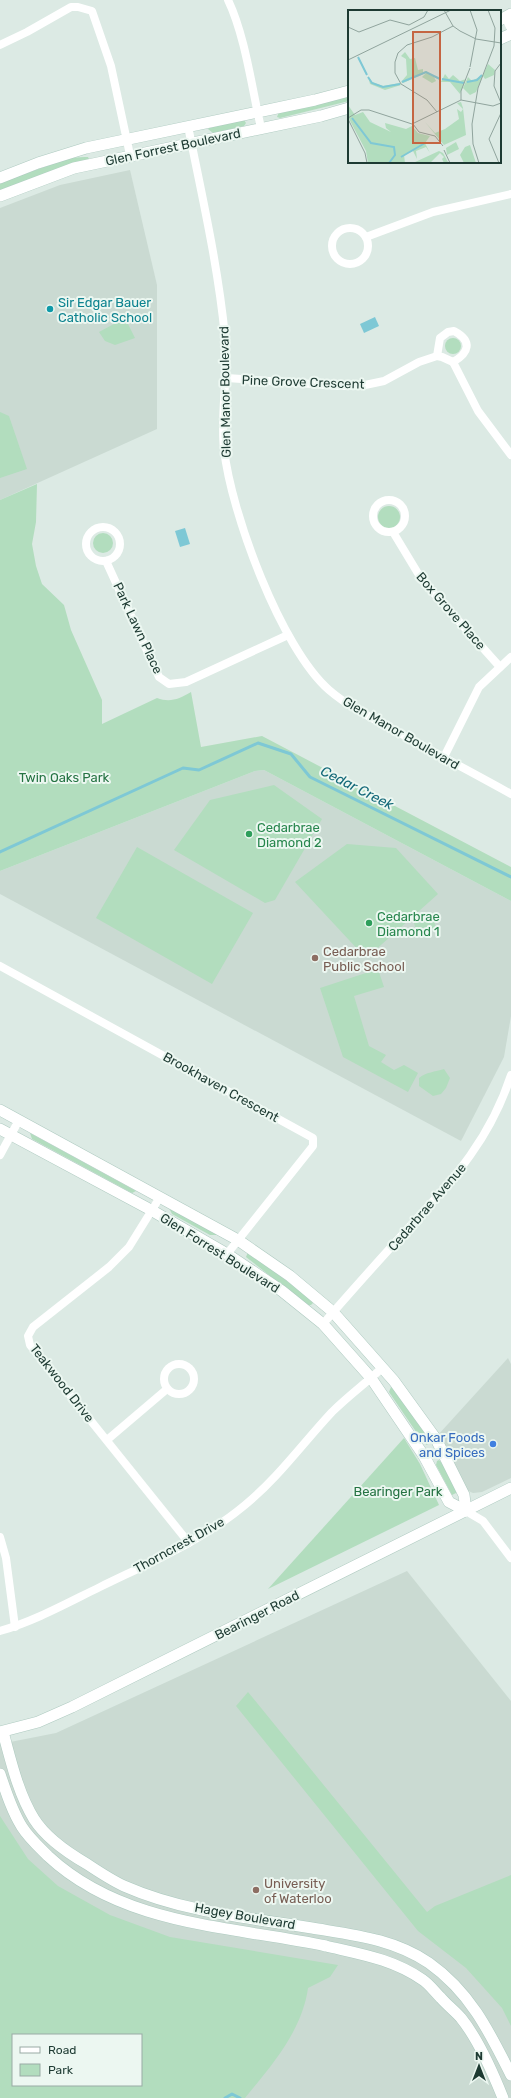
<svg xmlns="http://www.w3.org/2000/svg" width="511" height="2098" viewBox="0 0 511 2098" font-family="Rubik,sans-serif">
<style>
.built{fill:#cadad2;fill-rule:evenodd}
.green{fill:#b2ddbe;fill-rule:evenodd}
.water{fill:#7ec8d5}
.lines{fill:none;stroke-linecap:round;stroke-linejoin:round}
.stream{stroke:#7ec8d5;stroke-width:3}
.secondary-casing{stroke:#aecac0;stroke-width:12}
.street{stroke:#fff;stroke-width:8}
.secondary{stroke:#fff;stroke-width:11}
.culture-dot{fill:#0f9aa8;stroke:#ecf7f1;stroke-width:1.5}
.leisure-dot{fill:#2e9e5b;stroke:#ecf7f1;stroke-width:1.5}
.education-dot{fill:#8d6e63;stroke:#ecf7f1;stroke-width:1.5}
.shop-dot{fill:#3f7fe0;stroke:#ecf7f1;stroke-width:1.5}
.labels{text-anchor:middle;dominant-baseline:central;stroke-width:4;stroke-linejoin:round;paint-order:stroke}
.street-label{font-size:13px;fill:#1d3a32;stroke:#ecf7f1}
.culture-label{font-size:13px;fill:#0d838f;stroke:#ecf7f1;text-anchor:start}
.park-label{font-size:13px;fill:#257343;stroke:#ecf7f1}
.leisure-label{font-size:13px;fill:#27864d;stroke:#ecf7f1;text-anchor:start}
.education-label{font-size:13px;fill:#785e54;stroke:#ecf7f1;text-anchor:start}
.shop-label{font-size:13px;fill:#366cbe;stroke:#ecf7f1;text-anchor:end}
.water-label{font-size:14px;font-style:italic;fill:#146979;stroke:#ecf7f1}
.inset-river{fill:none;stroke:#7ec8d5;stroke-width:2}
.inset-road{fill:none;stroke:#90a49d;stroke-width:1}
.view{fill:#c56542;fill-opacity:0.15;stroke:#c56542;stroke-width:2}
.inset-edge{fill:none;stroke:#1d3a32;stroke-width:2}
</style>
<rect width="100%" height="100%" fill="#dceae4"/>
<g class="built">
<polygon points="130,170 157,285 157,429 0,500 0,208 60,185"/>
<polygon points="264,770 511,901 511,1016 504,1057 461,1141 0,894 0,871 255,771"/>
<polygon points="508,1358 511,1364 511,1478 482,1492 473,1493 466,1490 438,1435"/>
<path d="M407 1571 511 1701V2098H0V1744L56 1733ZM13 2035H141V2085H13Z"/>
</g>
<g class="green">
<polygon points="349,95 349,101 280,118 277,117 279,112"/>
<polygon points="244,120 246,123 244,126 213,133 208,129 209,128"/>
<polygon points="84,157 88,157 89,159 59,168 0,190 0,183 69,158"/>
<polygon points="125,318 135,338 115,345 105,341 99,332"/>
<circle cx="453" cy="346" r="8"/>
<polygon points="0,412 9,416 27,469 0,478"/>
<path d="M37 484 36 522 32 544 36 566 42 584 64 605 71 630 102 700V724L157 698C170 703 179 699 191 692L201 747 262 736 511 867V901L264 770 255 771 0 871V500Z"/>
<circle cx="389" cy="517" r="11"/>
<circle cx="103" cy="543" r="10"/>
<polygon points="274,785 322,819 275,900 265,903 174,850 210,800"/>
<polygon points="347,844 396,848 438,894 372,953 362,954 295,882"/>
<polygon points="137,847 253,913 212,984 96,918"/>
<polygon points="433,916 436,928 417,933 413,920"/>
<polygon points="378,969 384,987 354,996 369,1046 386,1055 381,1062 394,1070 404,1065 418,1073 408,1092 343,1057 320,988"/>
<path d="M444 1069 450 1078 446 1088 441 1094 433 1096 419 1086V1078C426 1072 435 1072 444 1069Z"/>
<polygon points="30,1133 136,1191 132,1193 32,1139"/>
<polygon points="169,1208 217,1231 217,1235 210,1235 172,1214"/>
<polygon points="248,1252 311,1299 313,1303 311,1305 307,1305 246,1257"/>
<polygon points="391,1387 394,1389 429,1438 429,1442 427,1445 423,1442 389,1392"/>
<polygon points="404,1438 420,1464 439,1505 268,1589"/>
<polygon points="439,1460 441,1462 458,1492 452,1495 436,1465 437,1461"/>
<polygon points="248,1692 427,1912 435,1906 511,1875 511,2026 502,2008 466,1968 418,1931 236,1706"/>
<path d="M0 1816 28 1859 58 1886 110 1915 170 1937 338 1965 330 1977 308 1988C302 2031 272 2065 245 2098H0ZM13 2035H141V2085H13Z"/>
</g>
<g class="water">
<polygon points="375,317 379,326 364,333 360,324"/>
<polygon points="185,528 190,544 180,547 175,531"/>
</g>
<g class="lines">
<g class="stream">
<polyline points="0,852 183,768 199,770 258,743 291,754 310,777 511,877"/>
<polyline points="225,2098 232,2094 240,2098"/>
</g>
<g class="secondary-casing">
<g id="secondary">
<polyline points="500,20 511,14"/>
<polyline points="500,39 511,34"/>
<polyline points="0,178 38,163 86,148 315,100 349,91"/>
<polyline points="0,196 74,168 321,116 349,108"/>
<polyline points="0,1110 238,1240 290,1276 333,1312 394,1381 436,1439 464,1495 466,1511"/>
<polyline points="0,1129 151,1210 227,1254 282,1291 323,1324 371,1378 424,1456 449,1502 466,1511"/>
<polyline points="0,1732 38,1722 72,1707 511,1488"/>
<path d="M3 1732C11 1761 18 1793 34 1819 46 1838 68 1853 87 1864 99 1872 111 1880 124 1886 183 1912 250 1918 312 1928 354 1935 394 1939 429 1963 470 1992 489 2031 511 2075"/>
<path d="M0 1774C6 1792 12 1811 22 1827 29 1838 39 1847 48 1856 123 1926 231 1926 326 1946 360 1954 393 1959 423 1980 429 1984 435 1992 441 1998 447 2005 455 2011 461 2018 478 2039 493 2073 503 2098"/>
</g>
</g>
<g class="street">
<path d="M228 0C245 35 252 89 261 128"/>
<polyline points="505,17 511,29"/>
<polyline points="0,45 27,32 71,7 78,7 92,11 111,66 130,155"/>
<path d="M188 126C202 196 218 265 225 337 229 374 220 412 224 449 231 513 281 648 329 690 350 708 374 719 398 732 435 753 473 773 511 794"/>
<circle cx="350" cy="246" r="18"/>
<polyline points="366,237 433,212 511,194"/>
<path d="M437 356 440 338 448 332 454 331C473 341 469 353 453 362"/>
<polyline points="227,378 341,386 365,385 384,381 419,362 437,356 442,357 453,362 478,411 511,455"/>
<circle cx="389" cy="516" r="16"/>
<circle cx="103" cy="544" r="17"/>
<polyline points="393,532 422,580 500,667"/>
<polyline points="106,561 159,677 169,684 186,682 288,635"/>
<polyline points="444,757 479,687 511,657"/>
<polyline points="0,966 313,1138 313,1146 227,1254"/>
<polyline points="0,1155 19,1120"/>
<polyline points="160,1197 129,1247 109,1267 33,1327 28,1336 30,1345 189,1543"/>
<path d="M323 1324C352 1290 382 1257 412 1224 455 1178 491 1137 511 1075"/>
<circle cx="179" cy="1379" r="15"/>
<polyline points="107,1440 167,1389"/>
<polyline points="466,1511 483,1521 511,1558"/>
<polyline points="0,1537 6,1558 15,1627"/>
<path d="M0 1631C35 1621 67 1603 100 1587 149 1563 202 1541 245 1505 278 1478 303 1443 332 1412 348 1396 366 1383 382 1368"/>
</g>
<use href="#secondary" class="secondary"/>
</g>
<circle class="culture-dot" cx="50" cy="309" r="4"/>
<g class="leisure-dot">
<circle cx="249" cy="834" r="4"/>
<circle cx="369" cy="923" r="4"/>
</g>
<g class="education-dot">
<circle cx="315" cy="958" r="4"/>
<circle cx="256" cy="1890" r="4"/>
</g>
<circle class="shop-dot" cx="493" cy="1444" r="4"/>
<g class="labels">
<g class="street-label">
<text transform="translate(173 147) rotate(-12)">Glen Forrest Boulevard</text>
<text transform="translate(303 382) rotate(2)">Pine Grove Crescent</text>
<text transform="translate(225 392) rotate(-91)">Glen Manor Boulevard</text>
<text transform="translate(451 611) rotate(49)">Box Grove Place</text>
<text transform="translate(138 628) rotate(65)">Park Lawn Place</text>
<text transform="translate(401 733) rotate(30)">Glen Manor Boulevard</text>
<text transform="translate(221 1087) rotate(29)">Brookhaven Crescent</text>
<text transform="translate(427 1207) rotate(-49)">Cedarbrae Avenue</text>
<text transform="translate(220 1253) rotate(32)">Glen Forrest Boulevard</text>
<text transform="translate(62 1383) rotate(52)">Teakwood Drive</text>
<text transform="translate(179 1545) rotate(-29)">Thorncrest Drive</text>
<text transform="translate(257 1615) rotate(-27)">Bearinger Road</text>
<text transform="translate(245 1916) rotate(10)">Hagey Boulevard</text>
</g>
<g class="culture-label">
<text x="58" y="302">Sir Edgar Bauer<tspan x="58" dy="15">Catholic School</tspan></text>
</g>
<g class="park-label">
<text x="64" y="777">Twin Oaks Park</text>
<text x="398" y="1491">Bearinger Park</text>
</g>
<g class="leisure-label">
<text x="257" y="827">Cedarbrae<tspan x="257" dy="15">Diamond 2</tspan></text>
<text x="377" y="916">Cedarbrae<tspan x="377" dy="15">Diamond 1</tspan></text>
</g>
<g class="education-label">
<text x="323" y="951">Cedarbrae<tspan x="323" dy="15">Public School</tspan></text>
<text x="264" y="1883">University<tspan x="264" dy="15">of Waterloo</tspan></text>
</g>
<g class="shop-label">
<text x="485" y="1437">Onkar Foods<tspan x="485" dy="15">and Spices</tspan></text>
</g>
<g class="water-label">
<text transform="translate(357 788) rotate(27)">Cedar Creek</text>
</g>
</g>
<g transform="translate(348 10)">
<rect width="153" height="153" fill="#dceae4"/>
<path d="M57 42 62 49 67 48 70 60 75 59V62L78 61 92 70 86 67 88 71 84 73 74 67 78 63 55 73 53 72 59 65 58 49 53 46ZM140 54 147 60 146 65 137 69 135 66 128 82 122 85 115 78 120 67 124 71 135 65ZM97 64 101 69 105 65 112 71 118 69 112 84 102 72H93ZM20 66 24 72 35 76 52 73 53 75 37 80 22 74ZM113 92 115 98 118 125 96 135 77 112 87 123 97 119 111 109 109 99 113 102 115 99 109 93ZM0 95 7 105 15 102 22 112 43 122 38 118 37 113 58 119 64 116 70 123 82 126 77 133 82 143 78 137 68 141 69 149 65 141 56 145 57 153H20L18 141 0 107ZM108 132 111 139 99 145 98 138ZM122 135 128 153H116L112 145 117 137ZM91 141 95 143 100 152 96 153 94 149 96 147 92 143 82 153H65Z" fill="#b2ddbe"/>
<path class="inset-river" d="M10 47 19 65M20 67 24 73 35 77 52 74M94 69 116 73M54 72 78 62 92 69M119 72 129 70 134 65M4 108 23 133 46 137 47 145 41 153M53 147 77 133"/>
<path class="inset-road" d="M96 0 105 16 112 21 128 29 153 33M122 0 129 20 122 57M0 17 11 22 42 10 61 15 76 7 80 0M0 50 103 0M153 53 147 61 146 76 153 93M113 90V81L122 58M89 102 79 90 53 74 47 63V52L50 43 59 35 84 27 105 16M0 108 13 100H21L64 114 113 90 145 96 153 93M0 109 17 143 19 153M65 114 71 122 87 126 95 136M96 140 102 153M131 153 125 134 124 114 130 78 146 36 147 18 140 0M151 153 141 129 153 103"/>
<path class="view" d="M65 22H92V133H65Z"/>
<rect width="153" height="153" class="inset-edge"/>
</g>
<rect x="12" y="2034" width="130" height="52" fill="#ecf7f1" stroke="#99aba5"/>
<rect x="20" y="2047" width="20" height="6" fill="#ffffff" stroke="#99aba5"/>
<text x="48" y="2054" font-size="12" fill="#1d3a32">Road</text>
<rect x="20" y="2064" width="20" height="12" fill="#b2ddbe" stroke="#99aba5"/>
<text x="48" y="2074" font-size="12" fill="#1d3a32">Park</text>
<g transform="translate(479 2066)" stroke="#ecf7f1" stroke-width="3" paint-order="stroke">
<path d="M0-3L7 15L0 10L-7 15Z" fill="#1d3a32"/>
<text y="-6" font-size="11" font-weight="bold" text-anchor="middle" fill="#1d3a32">N</text>
</g>
</svg>
